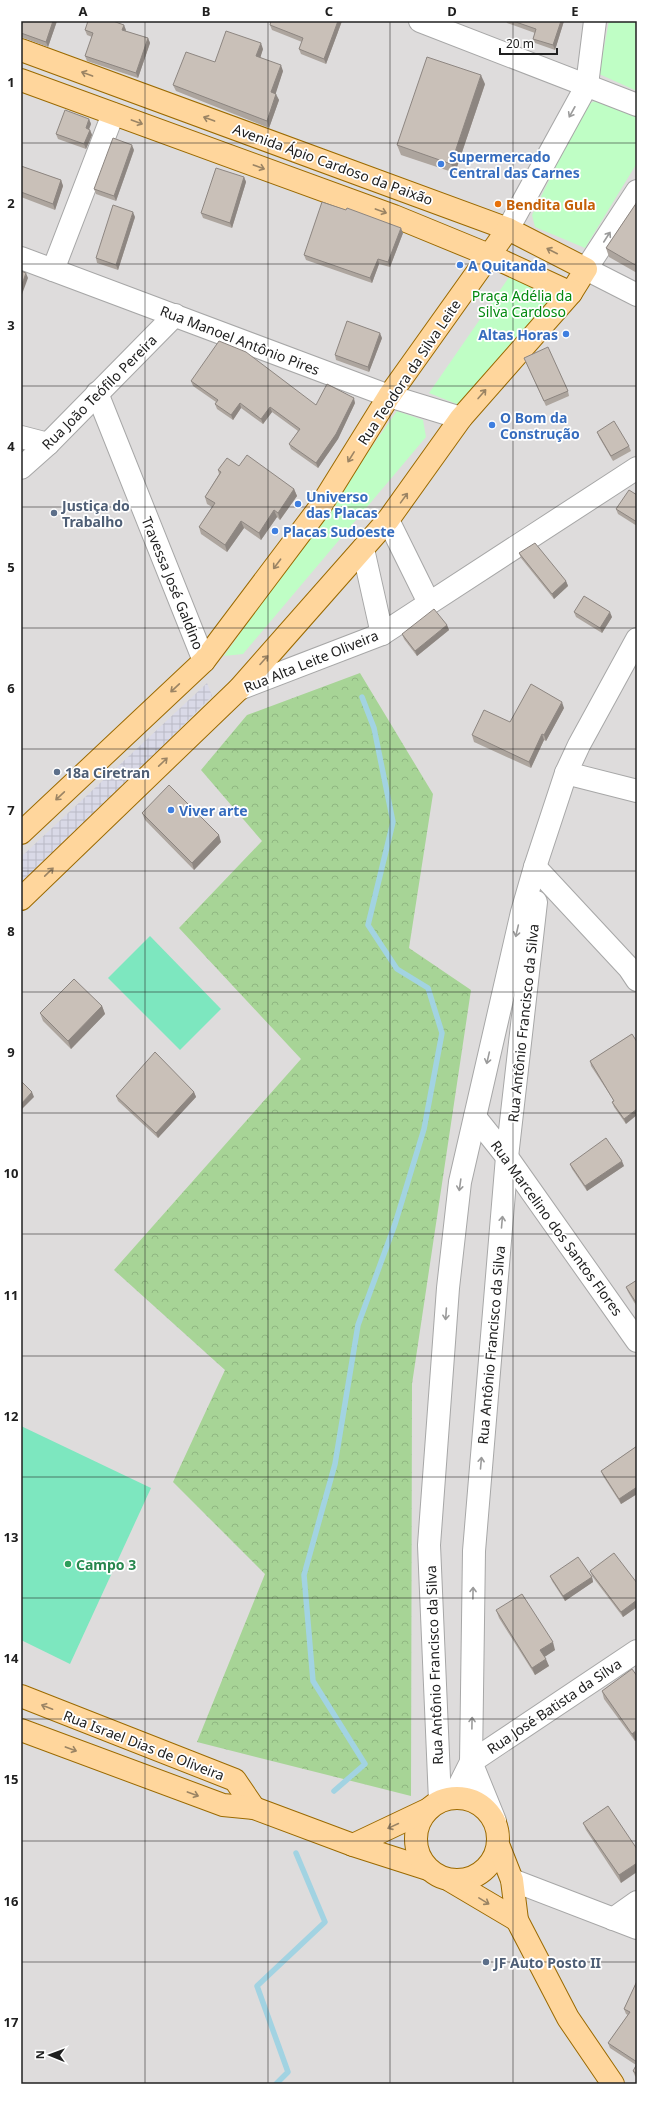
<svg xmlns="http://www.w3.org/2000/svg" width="658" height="2105" viewBox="0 0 658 2105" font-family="'Noto Sans',sans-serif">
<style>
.residential{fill:#dedcdc}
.forest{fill:url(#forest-crowns)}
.park{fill:#bffec5}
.pitch{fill:#7de7bf}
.plaza{fill:url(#plaza-grid)}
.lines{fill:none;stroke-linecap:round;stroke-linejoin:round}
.stream{stroke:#a2d3e2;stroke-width:5.5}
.minor-casing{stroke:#a7a7a7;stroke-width:24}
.major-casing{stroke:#9b6a00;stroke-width:24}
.minor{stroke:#fff;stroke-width:22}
.major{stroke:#ffd69c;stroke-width:22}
.wall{fill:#ada59e}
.shaded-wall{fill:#8d8681}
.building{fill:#c9c0b8;stroke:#8d8681}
.oneway{stroke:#9b8464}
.oneway2{stroke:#9b9b9b}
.grid{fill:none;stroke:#202020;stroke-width:1;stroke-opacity:0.55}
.shop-dot{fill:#3f7fe0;stroke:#fff;stroke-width:1.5}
.food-dot{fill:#e8710a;stroke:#fff;stroke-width:1.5}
.service-dot{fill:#5c6f8a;stroke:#fff;stroke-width:1.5}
.leisure-dot{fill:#2e9e5b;stroke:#fff;stroke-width:1.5}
.labels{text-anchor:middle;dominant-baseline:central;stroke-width:3.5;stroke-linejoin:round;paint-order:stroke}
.shop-label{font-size:14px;font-weight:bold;fill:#366cbe;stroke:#fff;text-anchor:start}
.street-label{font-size:14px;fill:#202020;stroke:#fff}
.food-label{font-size:14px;font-weight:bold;fill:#c56008;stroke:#fff;text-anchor:start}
.park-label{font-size:14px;fill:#02890f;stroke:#fff}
.service-label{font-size:14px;font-weight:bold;fill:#4e5e75;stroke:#fff;text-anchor:start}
.leisure-label{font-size:14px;font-weight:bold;fill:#27864d;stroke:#fff;text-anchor:start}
.neatline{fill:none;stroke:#202020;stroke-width:1.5}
.grid-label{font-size:13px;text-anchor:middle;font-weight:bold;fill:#202020}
</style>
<defs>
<pattern id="forest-crowns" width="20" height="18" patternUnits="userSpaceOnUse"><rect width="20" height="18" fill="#a7d496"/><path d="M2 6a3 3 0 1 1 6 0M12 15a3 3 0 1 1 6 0" fill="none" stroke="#8fb681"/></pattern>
<pattern id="plaza-grid" width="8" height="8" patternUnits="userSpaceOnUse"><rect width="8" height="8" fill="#d9d9e7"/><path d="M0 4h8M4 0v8" fill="none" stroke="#babac6"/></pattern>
</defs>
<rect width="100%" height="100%" fill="#f1ede5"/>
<rect class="residential" x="21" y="21" width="616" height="2063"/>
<polygon class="forest" points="360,673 433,794 409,948 471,990 412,1384 411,1796 197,1742 265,1574 173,1482 225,1370 114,1270 301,1059 179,928 262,841 201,770 247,715"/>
<g class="park">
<polygon points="609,21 637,21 637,91 599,74"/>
<polygon points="602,98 637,112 637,163 585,248 535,227 532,215 586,105"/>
<polygon points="514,270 566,293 464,407 429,393"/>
<polygon points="397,411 423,420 426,437 243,654 224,656"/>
</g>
<g class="pitch">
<polygon points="150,936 221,1009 180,1050 108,978"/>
<polygon points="21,1426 151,1488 70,1664 21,1640"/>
</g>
<polygon class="plaza" points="207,683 212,696 21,890 21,857"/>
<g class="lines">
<g class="stream">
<polyline points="334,1791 365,1764 313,1681 304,1575 335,1464 358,1325 395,1224 424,1129 442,1033 428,988 397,969 368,925 393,822 374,728 362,697"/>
<polyline points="276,2084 288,2072 257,1986 325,1922 296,1853"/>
</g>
<g class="minor-casing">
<g id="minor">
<polyline points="420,21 637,105"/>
<polyline points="637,191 586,269 637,295"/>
<polyline points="508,229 587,85 595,21"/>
<polyline points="21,258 389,396 461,418"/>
<polyline points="53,270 113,114"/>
<polyline points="97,393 204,661"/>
<polyline points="21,437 48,444"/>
<polyline points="21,468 48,444 175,315"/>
<polyline points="388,520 429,603"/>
<polyline points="363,549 382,634"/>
<polyline points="239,689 382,634 637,468"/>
<polyline points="566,773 637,791"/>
<polyline points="535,867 629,968 637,980"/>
<polyline points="475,1117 507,1157 637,1341"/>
<polyline points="453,1798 471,1762 637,1651"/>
<polyline points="440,1801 429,1545 448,1288 460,1182 522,912 535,867 566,773 579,745 637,639"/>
<polyline points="495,1821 471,1762 474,1551 507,1157 536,902"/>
<polyline points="512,1880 637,1928"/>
<polyline points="613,1919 637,1902"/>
</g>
</g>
<g class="major-casing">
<g id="major">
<polyline points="21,50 508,229 586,269 571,293 461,418 388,520 239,689 21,899"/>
<polyline points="21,80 394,216 489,255 571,293"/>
<polyline points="21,833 204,661 320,507 389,396 508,229"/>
<polyline points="21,1696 235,1780 254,1808"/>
<polyline points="21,1730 223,1805 254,1808 353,1845 428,1869"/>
<circle cx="457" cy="1839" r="41"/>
<polyline points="353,1845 429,1809"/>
<polyline points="499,1847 512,1880 517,1920 568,2018 613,2084"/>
<polyline points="451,1881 517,1920"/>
</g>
</g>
<use href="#minor" class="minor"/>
<use href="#major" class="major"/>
</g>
<g class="wall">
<polygon points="57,21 48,47 21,37 21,26"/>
<polygon points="271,21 342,21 326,64 301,54 299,49 302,42 272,30 270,25"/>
<polygon points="506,21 564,21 555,50 535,43 533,39 535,33 507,23"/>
<polygon points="124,25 125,31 148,38 150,43 138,78 87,61 85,56 92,37 87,35 85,30"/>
<polygon points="263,49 260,57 283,71 275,94 279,100 269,128 176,91 173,85 215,62"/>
<polygon points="485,84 455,173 401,155 397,145"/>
<polygon points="89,119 91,124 89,130 90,130 92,135 86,149 58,139 56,134"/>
<polygon points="134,150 116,201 96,194 94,189"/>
<polygon points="21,166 61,180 63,186 55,210 21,197"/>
<polygon points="244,177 246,182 232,228 203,218 201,213"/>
<polygon points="637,202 637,273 609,257 606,248"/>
<polygon points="135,217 118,270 97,263 96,258"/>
<polygon points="403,233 390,267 379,264 372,283 306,260 304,255"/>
<polygon points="382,338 369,372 336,360 335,355"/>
<polygon points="524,358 568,391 569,396 546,406"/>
<polygon points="191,381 316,405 355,403 338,439 318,468 291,449 289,444 298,431 272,412 263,424 241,408 233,420 217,409 215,404 216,402 193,386"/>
<polygon points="597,432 629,446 631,451 613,461 599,437"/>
<polygon points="239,466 294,489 297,496 280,520 277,517 261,540 244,528 227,552 201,534 199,527 212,507 207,504 205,497 219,474 218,470"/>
<polygon points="637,495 637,526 618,514 616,509"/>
<polygon points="519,553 566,581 568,586 554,599 521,558"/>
<polygon points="574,612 612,617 602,633 576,617"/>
<polygon points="447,625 449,630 417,656 404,639 402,634"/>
<polygon points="564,708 546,741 544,740 531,768 474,742 472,735 510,722"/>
<polygon points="142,813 221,842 194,870 145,820"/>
<polygon points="102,1006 105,1014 71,1049 43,1021 40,1013"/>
<polygon points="632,1034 626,1124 614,1107 612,1102 614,1101 591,1066 590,1061"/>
<polygon points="194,1092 196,1097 158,1138 118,1101 116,1096"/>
<polygon points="570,1164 624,1166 587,1191 572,1169"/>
<polygon points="637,1280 637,1307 628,1292 626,1287"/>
<polygon points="637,1446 637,1494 621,1504 603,1476 601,1471"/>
<polygon points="590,1571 637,1583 637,1607 623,1617 592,1576"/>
<polygon points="550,1576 592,1577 593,1582 565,1601 552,1581"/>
<polygon points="496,1610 555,1650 544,1657 549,1666 535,1675 499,1618"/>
<polygon points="632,1669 635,1741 604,1699 602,1691"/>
<polygon points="583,1823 637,1849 621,1883 586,1830"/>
<polygon points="637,1981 637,2078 635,2076 633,2071 636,2065 610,2048 608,2043 628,2015 626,2014 624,2009"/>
</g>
<g class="shaded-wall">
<polygon points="53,21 57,21 48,47 46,42"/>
<polygon points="338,21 342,21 326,64 324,59"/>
<polygon points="561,21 564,21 555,50 553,45"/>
<polygon points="124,25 126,30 124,35 122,30"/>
<polygon points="148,38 150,43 138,78 136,73"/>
<polygon points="261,43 263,49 259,62 256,56"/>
<polygon points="281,65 283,71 274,99 271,92"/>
<polygon points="481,75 485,84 455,173 451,164"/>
<polygon points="276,94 279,100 269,128 267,121"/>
<polygon points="89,119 91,124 87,133 86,128"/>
<polygon points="90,130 92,135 86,149 84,144"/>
<polygon points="132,145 134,150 116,201 114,196"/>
<polygon points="244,177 246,182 232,228 230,223"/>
<polygon points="61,180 63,186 55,210 53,204"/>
<polygon points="133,212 135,217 118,270 116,265"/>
<polygon points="401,228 403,233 390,267 388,262"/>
<polygon points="378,259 379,264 372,283 370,278"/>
<polygon points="26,273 28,278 21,297 21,287"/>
<polygon points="380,333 382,338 369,372 368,367"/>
<polygon points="354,398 355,403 338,439 318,468 316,463"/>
<polygon points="240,403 241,408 233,420 231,415"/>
<polygon points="270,407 272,412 263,424 261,419"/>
<polygon points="294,489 297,496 280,520 278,513"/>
<polygon points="274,510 277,517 261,540 259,533"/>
<polygon points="241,521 244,528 227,552 225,545"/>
<polygon points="566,581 568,586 554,599 552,594"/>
<polygon points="610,612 612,617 602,633 600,628"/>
<polygon points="447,625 449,630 417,656 415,651"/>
<polygon points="562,702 564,708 546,741 544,735"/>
<polygon points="542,734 544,740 531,768 529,762"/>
<polygon points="219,835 221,842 194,870 192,863"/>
<polygon points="102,1006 105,1014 71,1049 68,1041"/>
<polygon points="32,1092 34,1097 21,1110 21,1104"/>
<polygon points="194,1092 196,1097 158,1138 156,1133"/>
<polygon points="637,1109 637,1115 626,1124 624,1119"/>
<polygon points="622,1161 624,1166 587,1191 585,1186"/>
<polygon points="637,1487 637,1494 621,1504 619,1499"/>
<polygon points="592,1577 593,1582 565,1601 563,1596"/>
<polygon points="637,1600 637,1607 623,1617 621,1612"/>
<polygon points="553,1642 555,1650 543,1658 540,1650"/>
<polygon points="546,1659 549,1666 535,1675 532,1668"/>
<polygon points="637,1730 637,1740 635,1741 632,1734"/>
<polygon points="637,1863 637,1872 621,1883 619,1875"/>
</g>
<g class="building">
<polygon points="23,21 53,21 46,42 21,33 21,26"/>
<polygon points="88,21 113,21 124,25 122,30 148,38 136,73 85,56 93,33 85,30"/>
<polygon points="271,21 338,21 324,59 299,49 303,38 270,25"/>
<polygon points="513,21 561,21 553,45 533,39 536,29"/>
<polygon points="226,31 261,43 256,56 281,65 271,92 276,94 267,121 173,85 186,52 215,62"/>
<polygon points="427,57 481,75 451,164 397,145"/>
<polygon points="65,110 89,119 86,128 90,130 84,144 56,134"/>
<polygon points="113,138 132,145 114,196 94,189"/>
<polygon points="21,166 61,180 53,204 21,192"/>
<polygon points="216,168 244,177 230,223 201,213"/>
<polygon points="322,202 346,210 347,208 401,228 388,262 378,259 370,278 304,255"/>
<polygon points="637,202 637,266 606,248"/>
<polygon points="113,205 133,212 116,265 96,258"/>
<polygon points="21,271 26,273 21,287"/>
<polygon points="347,321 380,333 368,367 335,355"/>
<polygon points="219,341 246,352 316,405 327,384 354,398 336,434 316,463 289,444 300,429 270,407 261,419 240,403 231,415 215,404 218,400 191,381"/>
<polygon points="548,347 568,391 544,401 524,358"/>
<polygon points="614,421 629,446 611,456 597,432"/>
<polygon points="247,455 294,489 278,513 274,510 259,533 241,521 225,545 199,527 215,503 205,497 221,472 218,470 227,458 239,466"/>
<polygon points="629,490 637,495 637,522 616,509"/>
<polygon points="535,543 566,581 552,594 519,553"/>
<polygon points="584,596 610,612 600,628 574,612"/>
<polygon points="434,609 447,625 415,651 402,634"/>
<polygon points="531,684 562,702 544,735 542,734 529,762 472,735 484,710 510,722"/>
<polygon points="169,785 219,835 192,863 142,813"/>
<polygon points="74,979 102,1006 68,1041 40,1013"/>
<polygon points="632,1034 637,1042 637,1109 624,1119 612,1102 614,1101 590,1061"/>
<polygon points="155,1052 194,1092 156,1133 116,1096"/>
<polygon points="21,1081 32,1092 21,1104"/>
<polygon points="606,1138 622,1161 585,1186 570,1164"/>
<polygon points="637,1280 637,1304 626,1287"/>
<polygon points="637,1446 637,1487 619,1499 601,1471"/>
<polygon points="614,1553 637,1583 637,1600 621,1612 590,1571"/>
<polygon points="578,1557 592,1577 563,1596 550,1576"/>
<polygon points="522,1594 553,1642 540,1650 546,1659 532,1668 496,1610"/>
<polygon points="632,1669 637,1676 637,1730 632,1734 602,1691"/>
<polygon points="608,1806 637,1849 637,1863 619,1875 583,1823"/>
<polygon points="637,1981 637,2062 608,2043 630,2012 624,2009"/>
<polygon points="637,2064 637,2074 633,2071"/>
</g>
<defs><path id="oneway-shaft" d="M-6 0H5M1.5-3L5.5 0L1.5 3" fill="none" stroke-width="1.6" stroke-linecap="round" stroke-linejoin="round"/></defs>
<g class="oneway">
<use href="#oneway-shaft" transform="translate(87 74) rotate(-160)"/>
<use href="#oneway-shaft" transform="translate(209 119) rotate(-160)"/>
<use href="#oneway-shaft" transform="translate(137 122) rotate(20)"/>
<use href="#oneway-shaft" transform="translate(259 167) rotate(20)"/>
<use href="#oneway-shaft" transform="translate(381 211) rotate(20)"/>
<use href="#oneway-shaft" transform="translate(552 251) rotate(-153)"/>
<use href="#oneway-shaft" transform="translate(482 394) rotate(-49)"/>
<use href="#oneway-shaft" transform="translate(351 457) rotate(122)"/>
<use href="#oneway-shaft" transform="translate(404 498) rotate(-54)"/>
<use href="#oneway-shaft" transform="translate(277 564) rotate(127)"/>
<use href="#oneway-shaft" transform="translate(264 660) rotate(-48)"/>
<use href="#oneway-shaft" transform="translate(175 688) rotate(137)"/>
<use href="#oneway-shaft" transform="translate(163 762) rotate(-44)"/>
<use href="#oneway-shaft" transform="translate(60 796) rotate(137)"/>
<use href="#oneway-shaft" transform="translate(49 872) rotate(-44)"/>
<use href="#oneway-shaft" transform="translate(47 1707) rotate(-159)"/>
<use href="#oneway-shaft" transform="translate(71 1749) rotate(20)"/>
<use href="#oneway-shaft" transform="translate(193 1794) rotate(20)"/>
<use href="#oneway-shaft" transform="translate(393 1826) rotate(155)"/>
<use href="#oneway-shaft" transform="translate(484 1901) rotate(31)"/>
</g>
<g class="oneway2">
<use href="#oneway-shaft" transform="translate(572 112) rotate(119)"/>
<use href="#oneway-shaft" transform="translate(607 237) rotate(-57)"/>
<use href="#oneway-shaft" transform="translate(517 931) rotate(103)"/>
<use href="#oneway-shaft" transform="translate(488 1058) rotate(103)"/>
<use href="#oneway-shaft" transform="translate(460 1185) rotate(98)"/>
<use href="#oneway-shaft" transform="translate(502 1222) rotate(-85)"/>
<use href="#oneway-shaft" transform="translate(446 1314) rotate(94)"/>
<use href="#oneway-shaft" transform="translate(481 1463) rotate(-85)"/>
<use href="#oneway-shaft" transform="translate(473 1593) rotate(-89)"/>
<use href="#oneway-shaft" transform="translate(472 1723) rotate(-89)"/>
</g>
<path class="grid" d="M145 21V2084M268 21V2084M390 21V2084M513 21V2084M21 143H637M21 264H637M21 386H637M21 507H637M21 628H637M21 749H637M21 871H637M21 992H637M21 1113H637M21 1234H637M21 1356H637M21 1477H637M21 1598H637M21 1719H637M21 1841H637M21 1962H637"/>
<g class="shop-dot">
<circle cx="441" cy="164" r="4"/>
<circle cx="460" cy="265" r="4"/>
<circle cx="566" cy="334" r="4"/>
<circle cx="492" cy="425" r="4"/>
<circle cx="298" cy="504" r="4"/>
<circle cx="275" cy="531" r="4"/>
<circle cx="171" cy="810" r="4"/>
</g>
<circle class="food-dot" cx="498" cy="204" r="4"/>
<g class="service-dot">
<circle cx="54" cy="513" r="4"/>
<circle cx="57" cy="772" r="4"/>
<circle cx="486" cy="1962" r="4"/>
</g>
<circle class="leisure-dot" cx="68" cy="1564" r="4"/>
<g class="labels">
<g class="shop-label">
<text x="449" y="156">Supermercado<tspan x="449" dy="16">Central das Carnes</tspan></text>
<text x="468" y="265">A Quitanda</text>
<text x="558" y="334" text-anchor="end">Altas Horas</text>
<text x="500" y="417">O Bom da<tspan x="500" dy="16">Construção</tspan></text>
<text x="306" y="496">Universo<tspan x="306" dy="16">das Placas</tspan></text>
<text x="283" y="531">Placas Sudoeste</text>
<text x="179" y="810">Viver arte</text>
</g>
<g class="street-label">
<text transform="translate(333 164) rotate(20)">Avenida Ápio Cardoso da Paixão</text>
<text transform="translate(240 340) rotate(21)">Rua Manoel Antônio Pires</text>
<text transform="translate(409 372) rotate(-56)">Rua Teodora da Silva Leite</text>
<text transform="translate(99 392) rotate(-45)">Rua João Teófilo Pereira</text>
<text transform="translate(173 583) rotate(68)">Travessa José Galdino</text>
<text transform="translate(311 661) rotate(-22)">Rua Alta Leite Oliveira</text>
<text transform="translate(523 1023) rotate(-84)">Rua Antônio Francisco da Silva</text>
<text transform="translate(557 1228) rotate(54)">Rua Marcelino dos Santos Flores</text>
<text transform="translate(491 1345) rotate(-85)">Rua Antônio Francisco da Silva</text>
<text transform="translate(434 1665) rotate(-92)">Rua Antônio Francisco da Silva</text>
<text transform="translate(554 1706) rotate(-34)">Rua José Batista da Silva</text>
<text transform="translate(144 1745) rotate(21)">Rua Israel Dias de Oliveira</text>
</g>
<g class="food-label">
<text x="506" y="204">Bendita Gula</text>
</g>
<g class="park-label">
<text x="522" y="295">Praça Adélia da<tspan x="522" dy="16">Silva Cardoso</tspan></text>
</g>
<g class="service-label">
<text x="62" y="505">Justiça do<tspan x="62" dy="16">Trabalho</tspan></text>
<text x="65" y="772">18a Ciretran</text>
<text x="494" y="1962">JF Auto Posto II</text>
</g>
<g class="leisure-label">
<text x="76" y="1564">Campo 3</text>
</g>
</g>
<rect width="658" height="2105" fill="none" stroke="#ffffff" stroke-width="44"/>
<g transform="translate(50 2055) rotate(271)" stroke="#ffffff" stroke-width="3" paint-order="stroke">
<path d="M0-3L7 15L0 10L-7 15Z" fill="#202020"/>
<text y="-6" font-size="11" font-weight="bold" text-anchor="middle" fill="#202020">N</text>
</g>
<path d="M500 48v6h57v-6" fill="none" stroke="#202020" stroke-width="2"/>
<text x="506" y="48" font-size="12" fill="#202020" stroke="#ffffff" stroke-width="3" paint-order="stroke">20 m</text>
<rect x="22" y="22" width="614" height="2061" class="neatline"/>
<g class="grid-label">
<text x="83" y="16">A</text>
<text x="206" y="16">B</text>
<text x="329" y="16">C</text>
<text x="452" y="16">D</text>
<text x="575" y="16">E</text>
<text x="11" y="87">1</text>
<text x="11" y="208">2</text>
<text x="11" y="330">3</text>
<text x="11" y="451">4</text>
<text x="11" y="572">5</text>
<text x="11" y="693">6</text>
<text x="11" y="815">7</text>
<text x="11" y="936">8</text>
<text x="11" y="1057">9</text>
<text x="11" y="1178">10</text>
<text x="11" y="1300">11</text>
<text x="11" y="1421">12</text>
<text x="11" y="1542">13</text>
<text x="11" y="1663">14</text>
<text x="11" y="1784">15</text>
<text x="11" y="1906">16</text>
<text x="11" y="2027">17</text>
</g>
</svg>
